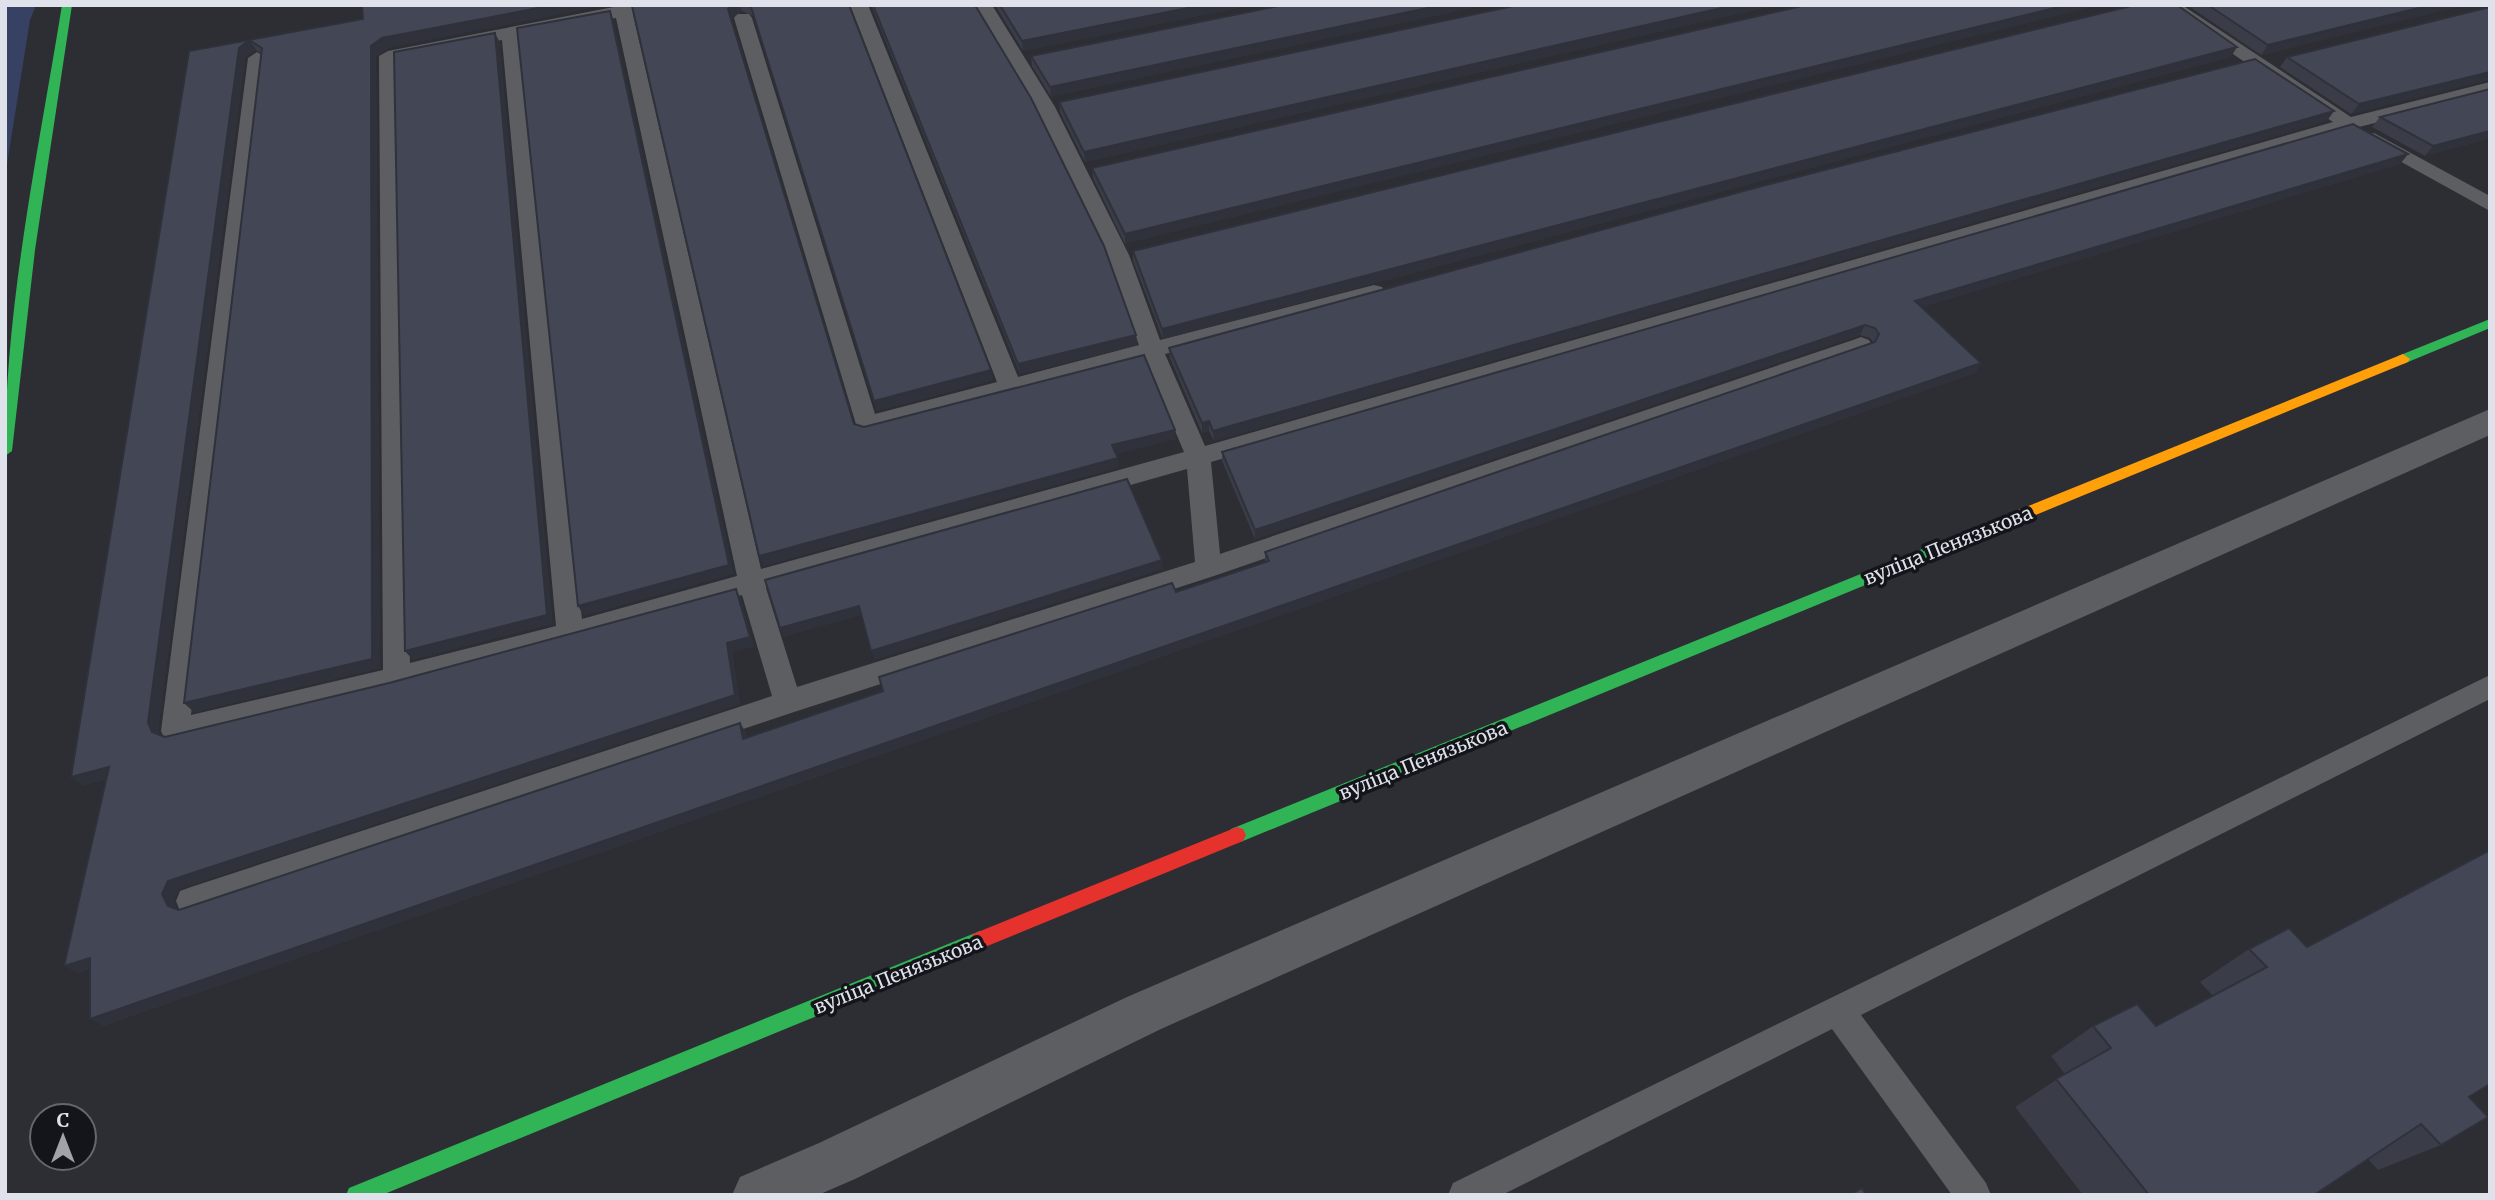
<svg xmlns="http://www.w3.org/2000/svg" width="2495" height="1200" viewBox="0 0 2495 1200" font-family="Merriweather,serif">
<style>
.green{fill:#364163}
.lines{fill:none;stroke-linecap:round;stroke-linejoin:round}
.lane{fill:#5c5e62;fill-rule:evenodd}
.street{fill:#5c5e62;fill-rule:evenodd}
.fast{fill:#30b455;fill-rule:evenodd}
.slow{fill:#ff9f0a;fill-rule:evenodd}
.jam{fill:#e5322d;fill-rule:evenodd}
.wall{fill:#3a3c48}
.shaded-wall{fill:#2f313b}
.building{fill:#434654;stroke:#2f313b;stroke-width:2}
.labels{text-anchor:middle;dominant-baseline:central;stroke-width:7;stroke-linejoin:round;paint-order:stroke}
.street-label{font-size:19px;fill:#dfe2ea;stroke:#13151a}
</style>
<rect width="100%" height="100%" fill="#2c2e34"/>
<polygon class="green" points="5,5 36,5 30,20 5,177"/>
<g class="lines">
<g class="lane">
<path d="M624 5H662L659 9 633 14 761 569 1184 452 1145 360 866 434 858 431 734 18 737 14H749L752 18 875 414 997 382 850 5H868L1018 377 1139 345 1107 255 1035 107 974 5H992L1055 107 1129 255 1160 340 1374 285 1382 287 1385 292 1382 297 1165 354 1205 446 2333 122 2161 5H2182L2351 117 2490 82V94L2355 128 1211 462 1220 554 1853 340 1861 337 1869 340 1872 345 1869 350 1217 575 788 714 191 915 180 911 176 901 180 891 191 887 772 696 742 595 397 689 175 743 165 740 161 731 248 58 257 52 266 58 191 715 383 670 379 56 388 51ZM616 18 737 576 582 619 519 36ZM502 40 556 626 410 663 397 60ZM1187 469 1195 562 797 687 766 588Z"/>
<polygon points="2374,133 2490,196 2490,211 2367,143 2364,139 2367,135"/>
<polygon points="2490,675 2490,699 1861,1015 1986,1183 1991,1195 1952,1195 1832,1029 1502,1195 1448,1195 1453,1183"/>
</g>
<polygon class="street" points="2490,409 2490,435 1161,1029 855,1179 818,1195 732,1195 740,1177 819,1143 1127,997"/>
<g class="fast">
<path d="M62 5H72L35 250 12 451 5 456C5 305 38 154 62 5Z"/>
<polygon points="2490,319 2490,328 2408,362 2403,364 2396,359 2398,356"/>
<polygon points="2011,513 2016,515 2019,519 2016,523 1243,841 1237,843 1231,841 1228,835 1231,829"/>
<polygon points="980,931 987,934 989,940 987,946 382,1195 346,1195 349,1188"/>
</g>
<polygon class="slow" points="2403,354 2410,359 2408,362 2016,523 2006,523 2003,519 2006,515"/>
<polygon class="jam" points="1237,827 1243,829 1246,835 1243,841 980,949 973,946 971,940 973,934"/>
</g>
<g class="wall">
<polygon points="637,5 849,5 993,380 877,411 755,17 742,11 731,19 854,424 864,427 1176,439 1116,454 1119,467 763,566"/>
<polygon points="871,5 975,5 1136,335 1137,345 1020,374"/>
<polygon points="995,5 1252,5 1023,51"/>
<polygon points="1283,5 1051,97 1032,66 1031,56"/>
<polygon points="1518,5 1776,5 1085,162 1060,112 1059,102"/>
<polygon points="1806,5 1125,244 1093,178 1092,168"/>
<polygon points="2187,5 2464,5 2261,55"/>
<polygon points="2490,7 2351,114 2280,67 2287,57"/>
<polygon points="363,19 388,48 376,56 380,668 194,712 184,703 262,54 256,50 249,40"/>
<polygon points="255,50 245,58 158,731 160,735 165,737 389,683 736,589 740,598 754,646 732,652 740,704 179,889 174,902 177,909 179,910 745,731 746,738 1265,562 1265,552 1874,343 1870,338 1860,335 1255,539 1222,461 1222,452 2408,154 2400,164 1922,307 1981,363 1975,373 103,1026 90,969 77,973 107,779 83,785 71,777 189,51"/>
<polygon points="2231,57 1163,339 1133,261 1133,251"/>
<polygon points="2490,89 2425,156 2372,127 2380,117"/>
<polygon points="2327,121 1214,441 1209,431 1202,433 1170,358 1169,348"/>
<polygon points="2307,947 2469,1097 2441,1145 2378,1170 2368,1159 2317,1193 2318,1195 2083,1195 2015,1107 2065,1074 2051,1056 2093,1026 2156,1026 2213,996 2200,982 2249,949"/>
</g>
<g class="shaded-wall">
<polygon points="554,5 609,5 388,48 376,56 380,668 194,712 184,703 371,46 382,38"/>
<polygon points="733,5 740,5 742,11 731,19 728,9"/>
<polygon points="1203,5 1252,5 1023,51 1022,41"/>
<polygon points="1442,5 1488,5 1051,97 1050,87"/>
<polygon points="1735,5 1776,5 1085,162 1084,152"/>
<polygon points="2067,5 2102,5 1125,244 1125,234"/>
<polygon points="2431,5 2464,5 2261,55 2268,45"/>
<polygon points="610,11 614,21 734,574 584,616 578,606"/>
<polygon points="495,33 500,43 553,624 413,660 405,651"/>
<polygon points="249,40 255,50 245,58 158,731 163,741 152,732 148,722 239,48"/>
<polygon points="2237,47 2231,57 1163,339 1162,329"/>
<polygon points="2490,72 2490,80 2351,114 2359,104"/>
<polygon points="2334,111 2327,121 1214,441 1213,431"/>
<polygon points="2490,131 2490,139 2425,156 2433,146"/>
<polygon points="2408,154 2400,164 1910,311 1915,301"/>
<polygon points="1865,325 1860,335 1255,539 1255,530"/>
<polygon points="1136,335 1137,345 1020,374 1018,364"/>
<polygon points="1981,363 1975,373 103,1026 90,1019"/>
<polygon points="991,370 993,380 877,411 874,401"/>
<polygon points="1209,421 1209,431 1202,433 1202,423"/>
<polygon points="1175,430 1176,439 1114,455 1112,445"/>
<polygon points="1118,458 1119,467 763,566 759,556"/>
<polygon points="1162,560 1163,569 875,660 871,651"/>
<polygon points="736,589 740,598 754,646 732,652 740,704 179,889 174,902 179,913 168,906 162,894 168,881 727,643"/>
<polygon points="859,606 862,615 784,637 780,628"/>
<polygon points="740,723 745,731 747,747 743,739"/>
<polygon points="109,767 121,775 83,785 71,777"/>
<polygon points="90,958 103,965 77,973 64,966"/>
</g>
<g class="building">
<polygon points="362,5 554,5 382,38 371,46 372,659 184,703 262,48 249,40 363,19"/>
<polygon points="637,5 733,5 728,9 854,424 864,427 1144,355 1175,430 1112,445 1118,458 759,556 632,6"/>
<polygon points="747,5 849,5 991,370 874,401 751,7"/>
<polygon points="873,5 975,5 1031,98 1104,246 1136,335 1018,364"/>
<polygon points="1000,5 1203,5 1022,41"/>
<polygon points="1283,5 1442,5 1050,87 1031,56"/>
<polygon points="1518,5 1735,5 1084,152 1059,102"/>
<polygon points="1806,5 2067,5 1125,234 1092,168"/>
<polygon points="2135,5 2177,5 2237,47 1162,329 1133,251"/>
<polygon points="2208,5 2431,5 2268,45"/>
<polygon points="2490,7 2490,72 2359,104 2287,57"/>
<polygon points="610,11 729,565 578,606 517,28"/>
<polygon points="495,33 547,615 405,651 394,52"/>
<polygon points="249,40 239,48 148,722 152,732 165,737 389,683 736,589 750,637 727,643 735,695 168,881 162,894 168,906 179,910 740,723 743,739 883,691 879,677 1172,583 1176,592 1269,561 1265,552 1875,342 1879,334 1875,328 1865,325 1255,530 1222,452 2353,124 2408,154 1915,301 1981,363 90,1019 90,958 64,966 109,767 71,777 189,51"/>
<polygon points="2255,59 2334,111 1213,431 1209,421 1202,423 1169,348 1762,186"/>
<polygon points="2490,89 2490,131 2433,146 2380,117"/>
<polygon points="1127,479 1162,560 871,651 859,606 780,628 765,580"/>
<polygon points="2490,850 2490,1084 2469,1097 2488,1117 2441,1145 2421,1124 2317,1193 2318,1195 2149,1195 2056,1079 2111,1048 2093,1026 2137,1004 2156,1026 2267,967 2249,949 2289,928 2307,947"/>
<polygon points="1862,1188 1866,1195 1849,1195"/>
</g>
<g class="labels">
<g class="street-label">
<text transform="translate(1948 545) rotate(-22)">вуліца Пенязькова</text>
<text transform="translate(1423 760) rotate(-22)">вуліца Пенязькова</text>
<text transform="translate(898 974) rotate(-22)">вуліца Пенязькова</text>
</g>
</g>
<rect width="2495" height="1200" fill="none" stroke="#dfe2ea" stroke-width="14"/>
<g transform="translate(63 1137)"><circle r="33" fill="#13151a" stroke="#65676d" stroke-width="2"/>
<path d="M0-5L12 26L0 18L-12 26Z" fill="#a0a3aa"/>
<text y="-10" font-size="19" font-weight="bold" text-anchor="middle" fill="#dfe2ea">С</text>
</g>
</svg>
